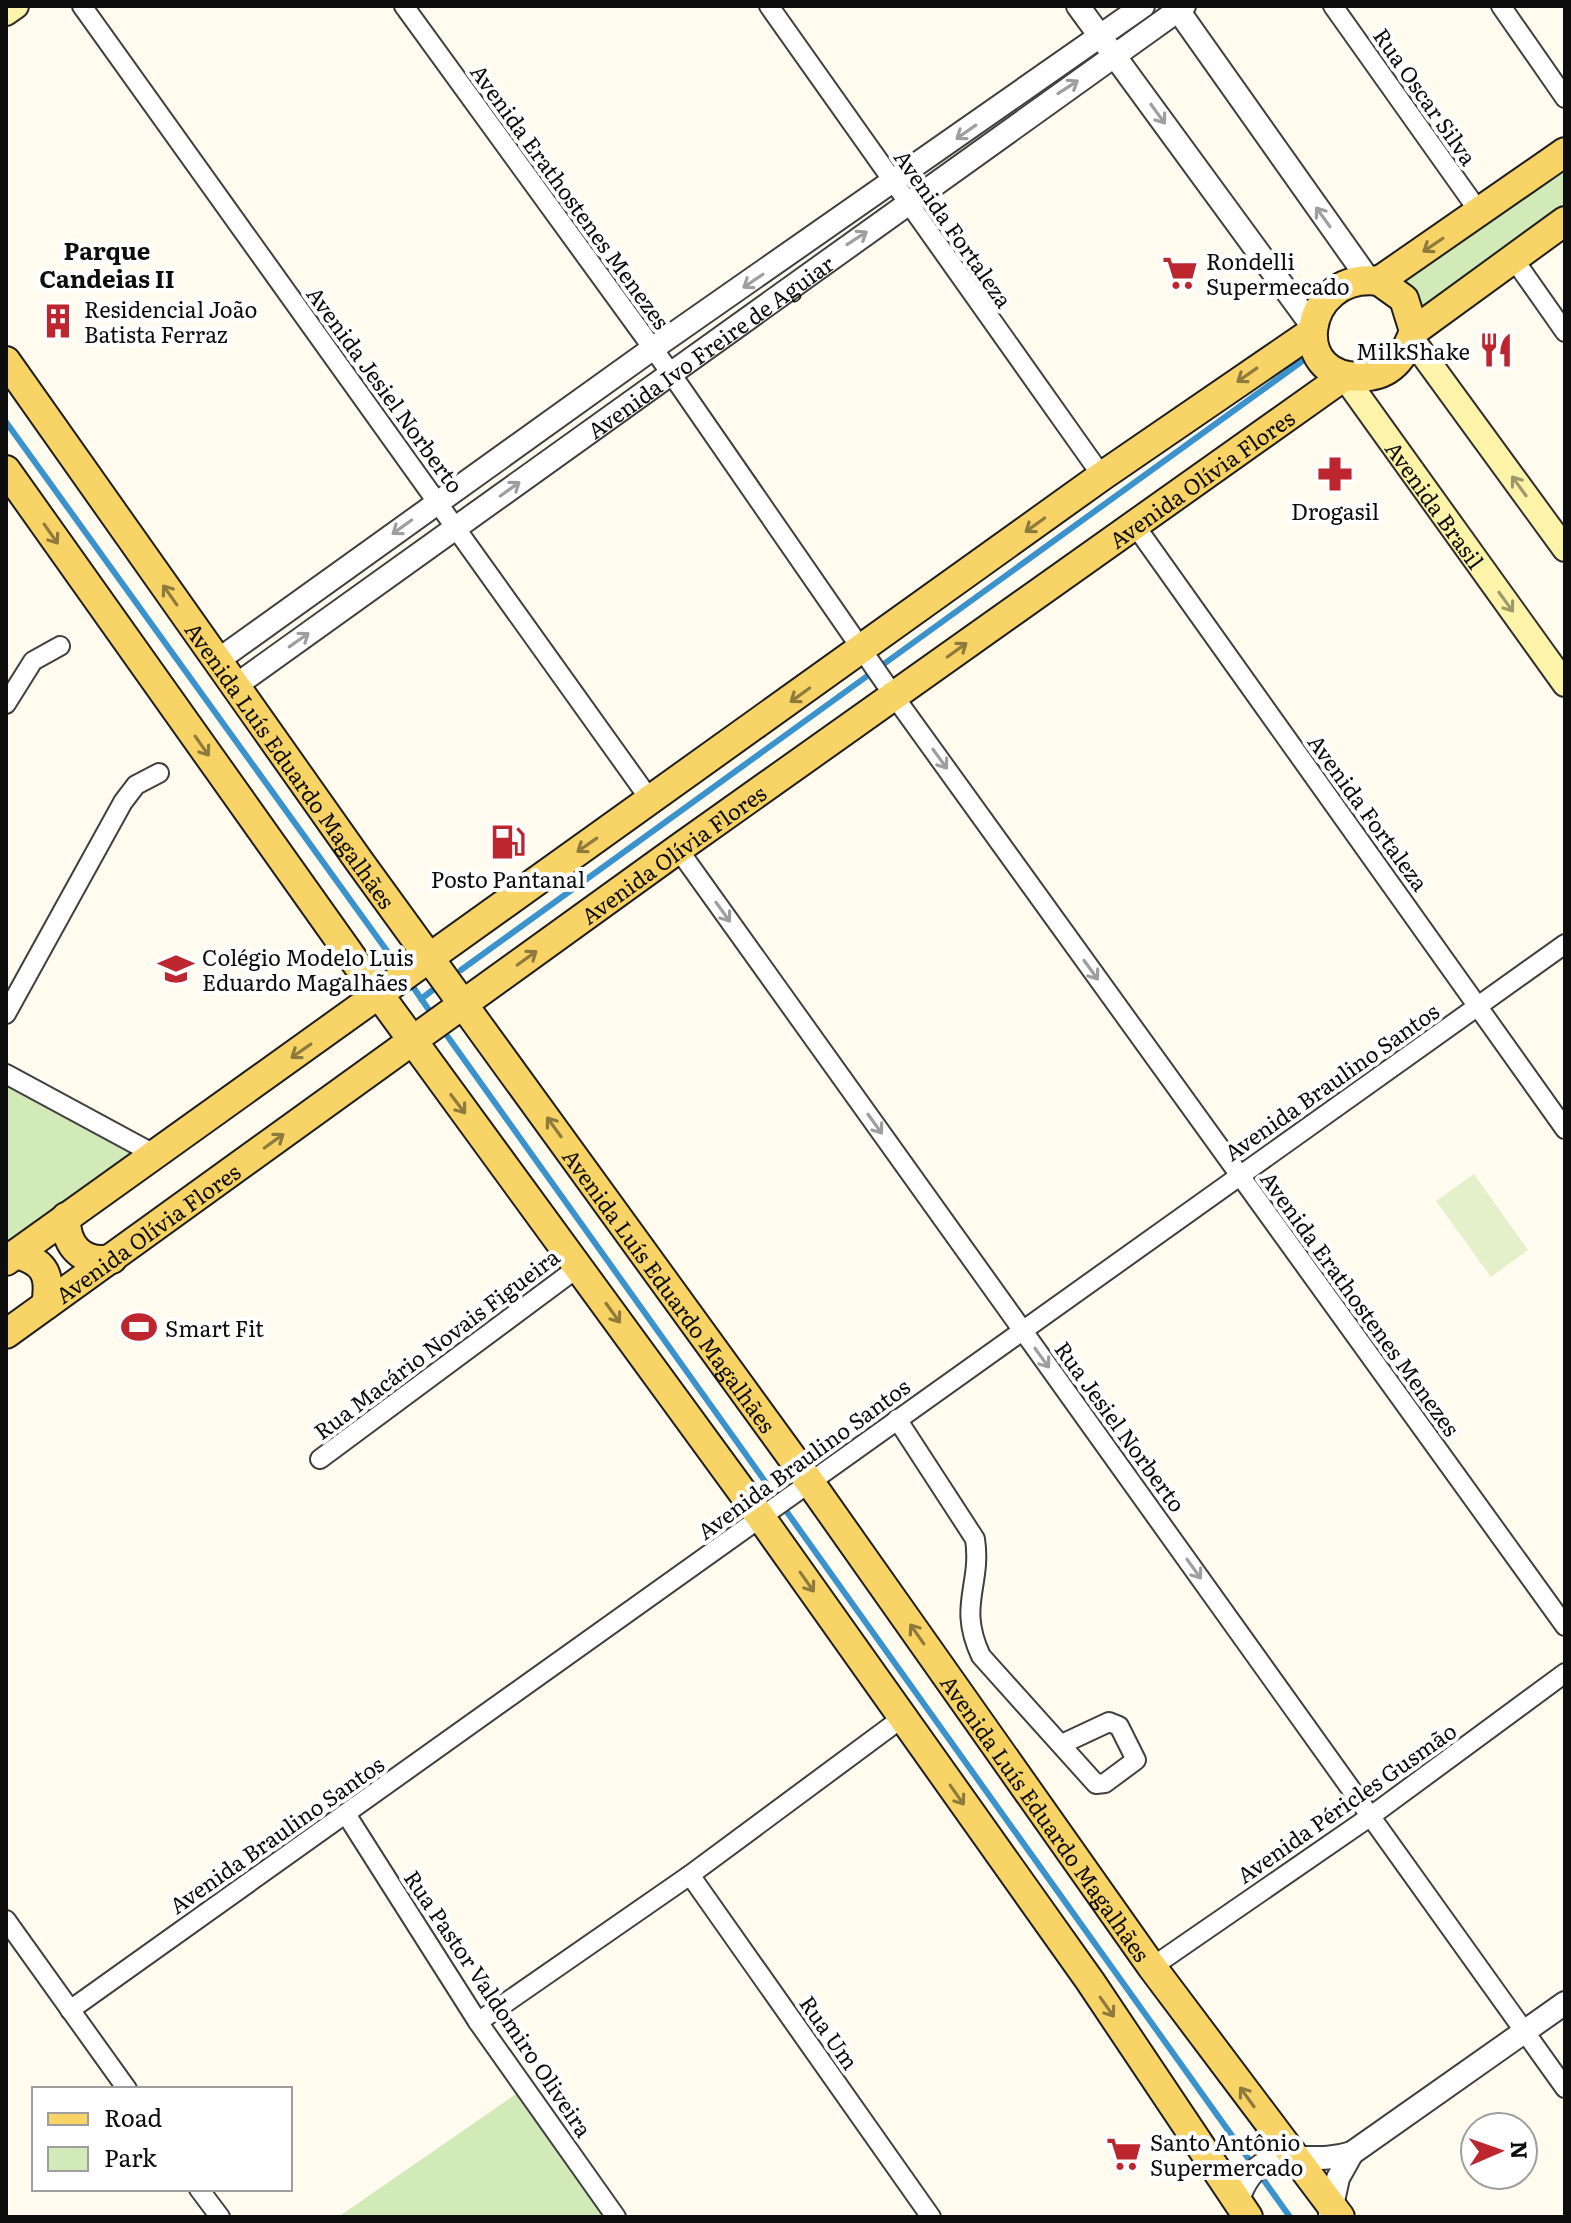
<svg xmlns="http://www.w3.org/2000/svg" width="1571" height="2223" viewBox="0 0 1571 2223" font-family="Literata,serif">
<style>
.green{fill:#d2e9b8}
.pitch{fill:#e3f0ca}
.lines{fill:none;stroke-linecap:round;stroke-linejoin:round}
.stream{stroke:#3a93cc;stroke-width:6}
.minor-casing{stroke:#404040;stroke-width:22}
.tertiary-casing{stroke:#404040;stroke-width:26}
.secondary-casing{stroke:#2f2f2f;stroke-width:28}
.primary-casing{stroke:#1e1e1e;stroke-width:32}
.minor{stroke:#fff;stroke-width:18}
.tertiary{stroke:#fff;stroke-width:22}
.secondary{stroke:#fef4a9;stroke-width:24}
.primary{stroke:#f8d365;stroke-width:28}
.oneway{stroke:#9e9e9e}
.oneway2{stroke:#8e7a3d}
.oneway3{stroke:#9e986b}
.labels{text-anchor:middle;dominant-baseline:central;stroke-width:8;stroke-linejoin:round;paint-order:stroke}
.street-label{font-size:22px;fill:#0d0d0d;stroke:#fff}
.poi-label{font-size:22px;fill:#0d0d0d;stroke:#fff;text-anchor:start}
.neighbourhood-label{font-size:24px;font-weight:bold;fill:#0d0d0d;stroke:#fff}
</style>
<rect width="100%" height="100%" fill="#fffbee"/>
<g class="green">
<polygon points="1565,147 1565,223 1414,331 1377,280"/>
<polygon points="6,1084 129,1145 132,1155 6,1248"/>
<polygon points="516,2094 605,2217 338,2217"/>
</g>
<polygon class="pitch" points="1474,1174 1528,1250 1491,1277 1436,1201"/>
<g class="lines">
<g class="stream">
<polyline points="6,422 395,962"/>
<polyline points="461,970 1301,362"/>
<polyline points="413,987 431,1013"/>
<polyline points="421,999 434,989"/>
<polyline points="448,1037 1290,2217"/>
</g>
<g class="minor-casing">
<g id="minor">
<polyline points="82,6 651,801"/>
<polyline points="404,6 670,372 894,696 1565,1626"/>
<polyline points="769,6 1102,476"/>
<polyline points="1333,6 1480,213"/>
<polyline points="1501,6 1565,98"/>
<polyline points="1513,258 1565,332"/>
<polyline points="1134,524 1565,1129"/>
<polyline points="6,704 33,661 60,646"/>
<polyline points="678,849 1565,2088"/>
<polyline points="6,1014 123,802 136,785 159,773"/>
<polyline points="6,1074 154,1154"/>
<path d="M897 1419 975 1539C982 1586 957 1605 981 1656L1096 1784 1105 1783 1136 1760 1119 1726 1109 1722 1062 1744"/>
<polyline points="320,1459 580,1266"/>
<polyline points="346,1814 478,2022 616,2217"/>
<polyline points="690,1875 931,2217"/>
<polyline points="6,1920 127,2089"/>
<polyline points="1152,1967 1371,1816 1565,1673"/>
<polyline points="70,2010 1565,944"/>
<polyline points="478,2022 690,1875 902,1718"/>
<polyline points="199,2189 220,2217"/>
</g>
</g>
<g class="tertiary-casing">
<g id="tertiary">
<polyline points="1078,6 1313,327"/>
<polyline points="1175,6 1369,280"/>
<polyline points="217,661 652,349 1143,6"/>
<path id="s1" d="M235 686 1184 6"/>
<path d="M1238 2200C1259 2136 1303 2169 1352 2153L1565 2003"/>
<polyline points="1330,2215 1338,2178 1352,2153"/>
</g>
</g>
<g class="secondary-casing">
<g id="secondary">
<polyline points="6,13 16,6"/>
<polyline points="1411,338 1565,549"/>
<path id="s2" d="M1346 379 1565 684"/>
</g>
</g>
<g class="primary-casing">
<g id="primary">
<path d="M1565 152 1379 281C1300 271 1286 387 1369 376 1394 373 1406 353 1414 331L1565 221"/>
<polyline points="1379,281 1404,299 1414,331"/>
<path id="s3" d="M6 361 359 861 809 1481 1152 1967 1340 2217"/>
<polyline points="6,470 356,963 762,1519 1090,1981 1248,2217"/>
<path d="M66 1217C65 1245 82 1265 112 1259"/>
<path d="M16 1254C46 1262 51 1276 46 1305"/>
<polyline points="6,1261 1102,476 1312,332"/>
<path id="s4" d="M6 1334 678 849 1343 377"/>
</g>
</g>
<use href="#minor" class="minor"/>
<use href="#tertiary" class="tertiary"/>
<use href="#secondary" class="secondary"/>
<use href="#primary" class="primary"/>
</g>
<defs><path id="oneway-shaft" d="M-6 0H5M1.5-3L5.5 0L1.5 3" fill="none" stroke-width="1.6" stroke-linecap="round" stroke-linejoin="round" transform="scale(2)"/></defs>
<g class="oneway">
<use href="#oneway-shaft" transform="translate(1068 87) rotate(-33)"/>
<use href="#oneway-shaft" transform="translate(1158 114) rotate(54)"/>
<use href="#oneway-shaft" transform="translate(966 132) rotate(145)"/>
<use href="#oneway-shaft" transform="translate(1323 217) rotate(-126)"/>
<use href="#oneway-shaft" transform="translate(857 238) rotate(-33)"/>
<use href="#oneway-shaft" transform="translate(753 281) rotate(146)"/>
<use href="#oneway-shaft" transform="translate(510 489) rotate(-36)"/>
<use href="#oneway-shaft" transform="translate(402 527) rotate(144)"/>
<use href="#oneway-shaft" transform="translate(299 640) rotate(-35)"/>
<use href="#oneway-shaft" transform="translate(940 759) rotate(54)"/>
<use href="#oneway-shaft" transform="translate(723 912) rotate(54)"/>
<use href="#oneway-shaft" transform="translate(1091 970) rotate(54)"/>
<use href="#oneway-shaft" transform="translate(875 1124) rotate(54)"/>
<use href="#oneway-shaft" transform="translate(1042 1358) rotate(54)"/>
<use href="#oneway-shaft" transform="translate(1194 1569) rotate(54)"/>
</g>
<g class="oneway2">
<use href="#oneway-shaft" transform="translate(1433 245) rotate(146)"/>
<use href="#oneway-shaft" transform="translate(1247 375) rotate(145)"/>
<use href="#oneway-shaft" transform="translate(1035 525) rotate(144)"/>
<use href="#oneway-shaft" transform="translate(51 534) rotate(55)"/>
<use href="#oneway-shaft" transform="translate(170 595) rotate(-125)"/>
<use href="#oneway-shaft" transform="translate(957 650) rotate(-36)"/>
<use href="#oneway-shaft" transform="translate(800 695) rotate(144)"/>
<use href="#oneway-shaft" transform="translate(202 746) rotate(55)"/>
<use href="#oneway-shaft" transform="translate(587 845) rotate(145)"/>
<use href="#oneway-shaft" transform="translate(527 958) rotate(-36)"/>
<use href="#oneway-shaft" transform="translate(301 1051) rotate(145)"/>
<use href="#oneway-shaft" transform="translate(458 1104) rotate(53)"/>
<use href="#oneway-shaft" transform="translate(554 1127) rotate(-126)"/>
<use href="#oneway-shaft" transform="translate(274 1141) rotate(-36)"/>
<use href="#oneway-shaft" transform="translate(613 1313) rotate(54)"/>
<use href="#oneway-shaft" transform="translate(807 1582) rotate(55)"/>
<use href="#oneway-shaft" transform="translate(917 1634) rotate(-125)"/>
<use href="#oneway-shaft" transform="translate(957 1795) rotate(55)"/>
<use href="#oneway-shaft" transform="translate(1107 2007) rotate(55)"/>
<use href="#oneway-shaft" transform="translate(1247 2097) rotate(-126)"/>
</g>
<g class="oneway3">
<use href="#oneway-shaft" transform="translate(1519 486) rotate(-126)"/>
<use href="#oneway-shaft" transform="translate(1506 602) rotate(54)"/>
</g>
<defs>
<g id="supermarket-bare" transform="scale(2.76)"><path d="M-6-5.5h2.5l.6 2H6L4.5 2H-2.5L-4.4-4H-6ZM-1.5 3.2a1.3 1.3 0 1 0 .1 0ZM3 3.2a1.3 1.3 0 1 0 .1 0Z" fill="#bd262e" stroke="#fff" stroke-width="2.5" paint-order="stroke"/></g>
<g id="building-bare" transform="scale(2.76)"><path d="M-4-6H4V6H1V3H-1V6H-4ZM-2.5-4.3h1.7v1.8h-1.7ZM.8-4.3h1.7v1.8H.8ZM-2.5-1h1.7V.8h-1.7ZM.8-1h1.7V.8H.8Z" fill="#bd262e" stroke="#fff" stroke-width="2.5" paint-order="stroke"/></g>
<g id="restaurant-bare" transform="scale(2.76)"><path d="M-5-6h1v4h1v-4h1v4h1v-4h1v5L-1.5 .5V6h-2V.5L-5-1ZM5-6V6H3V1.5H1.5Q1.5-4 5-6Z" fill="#bd262e" stroke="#fff" stroke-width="2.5" paint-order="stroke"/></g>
<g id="pharmacy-bare" transform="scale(2.76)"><path d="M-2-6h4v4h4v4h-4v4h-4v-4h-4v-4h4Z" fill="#bd262e" stroke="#fff" stroke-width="2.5" paint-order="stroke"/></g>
<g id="fuel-bare" transform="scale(2.76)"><path d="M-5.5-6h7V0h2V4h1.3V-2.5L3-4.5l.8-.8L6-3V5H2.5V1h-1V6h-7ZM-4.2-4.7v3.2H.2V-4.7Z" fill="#bd262e" stroke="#fff" stroke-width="2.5" paint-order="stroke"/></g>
<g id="school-bare" transform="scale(2.76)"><path d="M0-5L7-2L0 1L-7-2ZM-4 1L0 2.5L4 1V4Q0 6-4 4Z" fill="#bd262e" stroke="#fff" stroke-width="2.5" paint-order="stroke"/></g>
<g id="stadium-bare" transform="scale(2.76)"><path d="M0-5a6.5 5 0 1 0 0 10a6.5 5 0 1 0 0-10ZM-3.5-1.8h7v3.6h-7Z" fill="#bd262e" stroke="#fff" stroke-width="2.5" paint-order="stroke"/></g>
</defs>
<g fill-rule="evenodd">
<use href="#supermarket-bare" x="1180" y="273"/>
<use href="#building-bare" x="58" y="321"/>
<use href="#restaurant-bare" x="1496" y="350"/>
<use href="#pharmacy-bare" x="1335" y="474"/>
<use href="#fuel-bare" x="508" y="842"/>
<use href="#school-bare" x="176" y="969"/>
<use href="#stadium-bare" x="139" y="1327"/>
<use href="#supermarket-bare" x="1124" y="2154"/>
</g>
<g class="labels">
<g class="street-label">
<text transform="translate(1426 96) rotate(55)">Rua Oscar Silva</text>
<text transform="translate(571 196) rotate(54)">Avenida Erathostenes Menezes</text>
<text transform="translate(954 228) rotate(55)">Avenida Fortaleza</text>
<text stroke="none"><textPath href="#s1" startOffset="584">Avenida Ivo Freire de Aguiar</textPath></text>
<text transform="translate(386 389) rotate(54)">Avenida Jesiel Norberto</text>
<text stroke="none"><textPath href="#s4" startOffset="1470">Avenida Olívia Flores</textPath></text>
<text stroke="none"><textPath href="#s2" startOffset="154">Avenida Brasil</textPath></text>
<text stroke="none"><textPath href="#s3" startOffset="494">Avenida Luís Eduardo Magalhães</textPath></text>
<text transform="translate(1369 812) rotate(54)">Avenida Fortaleza</text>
<text stroke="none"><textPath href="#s4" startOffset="822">Avenida Olívia Flores</textPath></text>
<text transform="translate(1331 1081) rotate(-35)">Avenida Braulino Santos</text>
<text stroke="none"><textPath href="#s4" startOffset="174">Avenida Olívia Flores</textPath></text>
<text stroke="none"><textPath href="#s3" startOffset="1142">Avenida Luís Eduardo Magalhães</textPath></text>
<text transform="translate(1361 1303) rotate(54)">Avenida Erathostenes Menezes</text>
<text transform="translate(436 1343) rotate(-37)">Rua Macário Novais Figueira</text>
<text transform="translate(1121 1426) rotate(54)">Rua Jesiel Norberto</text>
<text transform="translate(803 1458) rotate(-36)">Avenida Braulino Santos</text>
<text transform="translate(1346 1802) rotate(-35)">Avenida Péricles Gusmão</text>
<text stroke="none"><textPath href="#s3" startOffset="1790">Avenida Luís Eduardo Magalhães</textPath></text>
<text transform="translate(276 1834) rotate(-35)">Avenida Braulino Santos</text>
<text transform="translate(499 2003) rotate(56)">Rua Pastor Valdomiro Oliveira</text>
<text transform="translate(830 2032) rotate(55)">Rua Um</text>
</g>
<g class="poi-label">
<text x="1206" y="260">Rondelli<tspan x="1206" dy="25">Supermecado</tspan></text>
<text x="84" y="308">Residencial João<tspan x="84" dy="25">Batista Ferraz</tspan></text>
<text x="1470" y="350" text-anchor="end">MilkShake</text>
<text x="1335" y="510" text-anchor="middle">Drogasil</text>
<text x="508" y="878" text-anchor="middle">Posto Pantanal</text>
<text x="202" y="956">Colégio Modelo Luis<tspan x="202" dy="25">Eduardo Magalhães</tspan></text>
<text x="165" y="1327">Smart Fit</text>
<text x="1150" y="2141">Santo Antônio<tspan x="1150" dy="25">Supermercado</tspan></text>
</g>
<g class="neighbourhood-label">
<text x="107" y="249">Parque<tspan x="107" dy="28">Candeias II</tspan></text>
</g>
</g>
<rect width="1571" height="2223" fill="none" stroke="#0d0d0d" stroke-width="16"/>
<rect x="32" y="2087" width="260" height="104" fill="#ffffff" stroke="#9e9e9e" stroke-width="2"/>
<rect x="48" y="2113" width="40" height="12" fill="#f8d365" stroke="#9e9e9e" stroke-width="2"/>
<text x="104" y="2127" font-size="24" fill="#0d0d0d">Road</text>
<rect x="48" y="2147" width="40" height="24" fill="#d2e9b8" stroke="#9e9e9e" stroke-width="2"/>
<text x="104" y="2167" font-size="24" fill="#0d0d0d">Park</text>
<g transform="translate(1499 2151) rotate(88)"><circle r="38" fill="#ffffff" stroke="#9e9e9e" stroke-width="2"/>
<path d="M0-6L14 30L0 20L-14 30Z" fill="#bd262e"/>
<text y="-12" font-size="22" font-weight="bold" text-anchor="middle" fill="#0d0d0d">N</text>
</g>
</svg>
